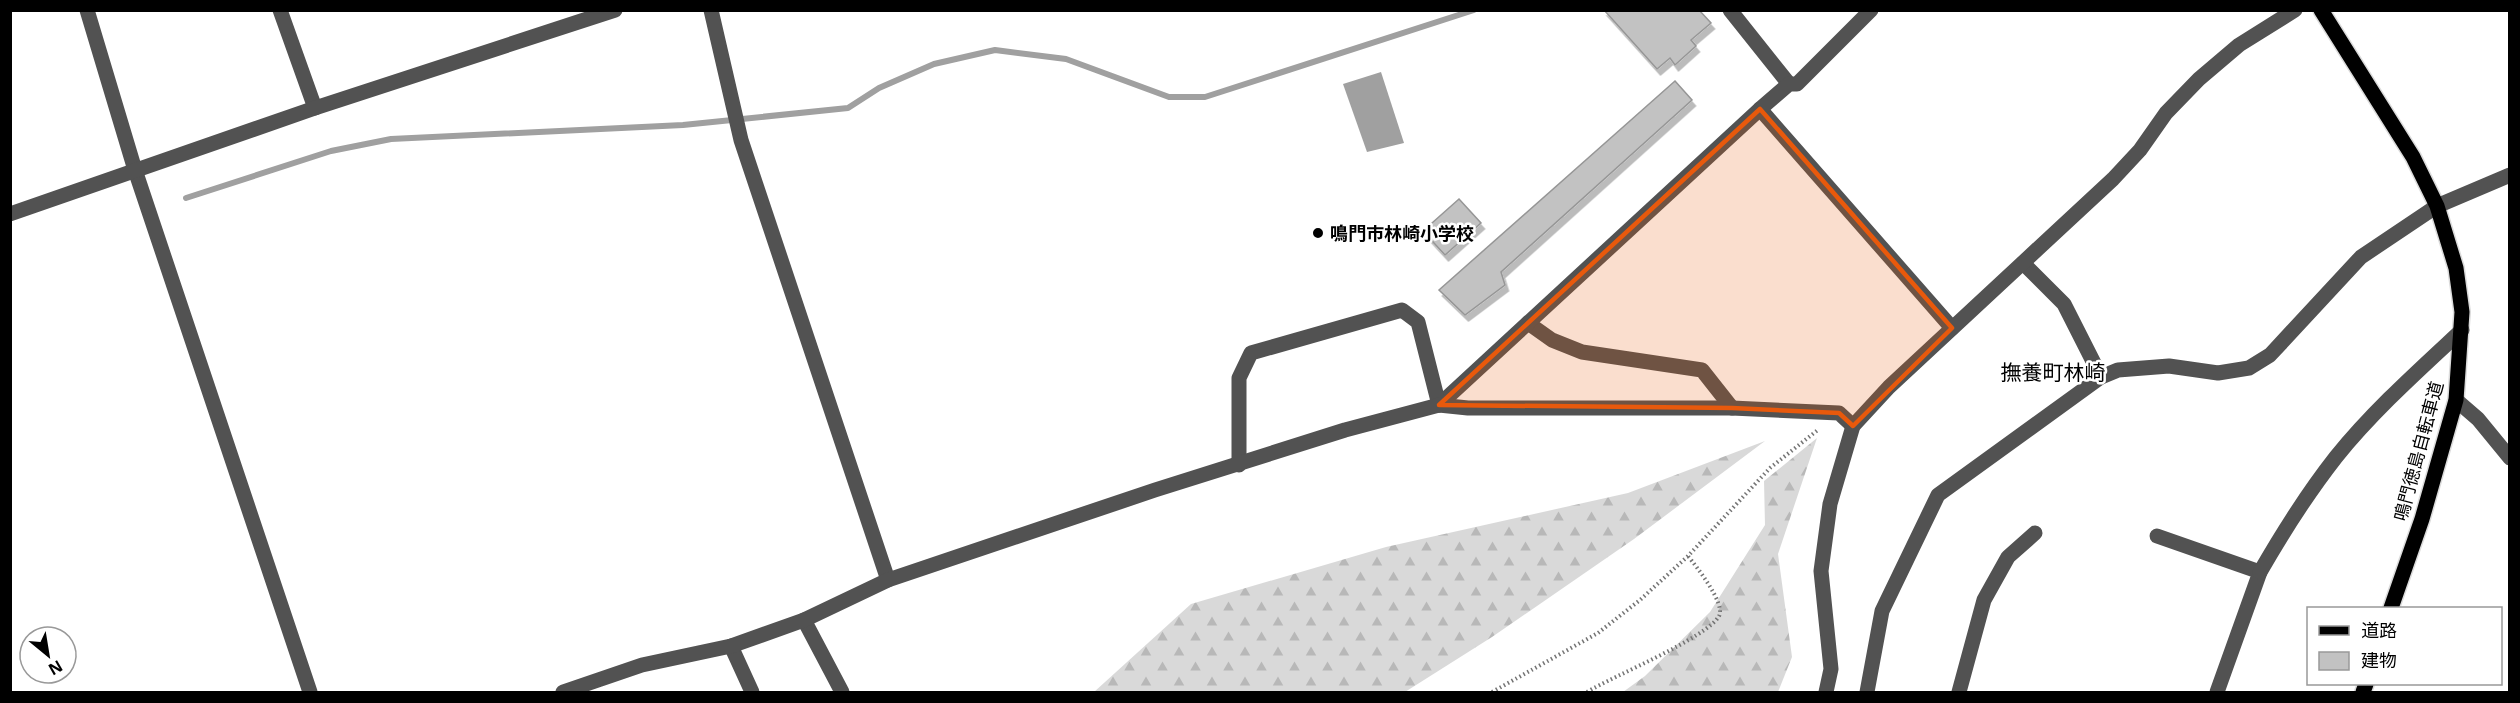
<svg xmlns="http://www.w3.org/2000/svg" width="2520" height="703" viewBox="0 0 2520 703" font-family="'Open Sans','Noto Sans JP',sans-serif">
<style>
.forest{fill:url(#forest-firs)}
.water{fill:#a0a0a0}
.lines{fill:none;stroke-linecap:round;stroke-linejoin:round}
.stream{stroke:#a0a0a0;stroke-width:6}
.building{fill:#c2c2c2;stroke:#969696;stroke-width:1.5;filter:url(#shadow)}
.major-casing{stroke:#dbdbdb;stroke-width:18}
.path{stroke:#747474;stroke-width:4;stroke-dasharray:1.5 3;stroke-linecap:butt}
.minor{stroke:#525252;stroke-width:15}
.major{stroke:#000;stroke-width:15}
.marked{fill:#e8590c;fill-opacity:0.2;stroke:#e8590c;stroke-width:4.5;stroke-linejoin:round}
.poi-dot{fill:#000;stroke:#fff;stroke-width:2}
.labels{text-anchor:middle;dominant-baseline:central;stroke-width:5;stroke-linejoin:round;paint-order:stroke}
.poi-label{font-size:18px;font-weight:bold;fill:#000;stroke:#fff;text-anchor:start}
.street-label{font-size:18px;fill:#000;stroke:#fff}
.quarter-label{font-size:21px;fill:#000;stroke:#fff}
</style>
<defs>
<pattern id="forest-firs" width="22" height="20" patternUnits="userSpaceOnUse" patternTransform="scale(1.5)"><rect width="22" height="20" fill="#d9d9d9"/><path d="M5 1l3.5 6h-7zM16 11l3.5 6h-7z" fill="#b8b8b8"/></pattern>
<filter id="shadow"><feDropShadow dx="3.5" dy="6" stdDeviation="0" flood-color="#0004"/></filter>
</defs>
<rect width="100%" height="100%" fill="#fff"/>
<g class="forest">
<polygon points="1817,438 1778,554 1792,657 1778,692 1623,692 1645,676 1710,612 1765,525 1764,481"/>
<polygon points="1765,441 1634,539 1492,637 1405,692 1094,692 1191,604 1386,547 1628,493"/>
</g>
<polygon class="water" points="1381,72 1404,143 1367,152 1343,84"/>
<g class="lines">
<polyline class="stream" points="186,198 331,151 391,139 683,125 848,108 879,88 934,64 995,50 1066,59 1169,97 1205,97 1474,10"/>
</g>
<g class="building">
<polygon points="1604,10 1699,10 1711,23 1691,40 1696,46 1675,65 1670,58 1657,69"/>
<polygon points="1675,81 1692,100 1501,272 1505,285 1465,315 1439,290"/>
<polygon points="1459,199 1481,223 1445,255 1423,231"/>
</g>
<g class="lines">
<g class="major-casing">
<g id="major">
<polyline points="2321,10 2413,157 2437,206 2456,268 2462,312 2456,400 2422,519 2391,608"/>
<polyline points="2363,692 2366,684"/>
</g>
</g>
<g class="path">
<polyline points="1492,692 1598,633 1640,600 1688,556 1770,468 1819,429"/>
<path d="M1587 692C1613 676 1707 638 1719 616 1726 604 1696 566 1688 556"/>
</g>
<g class="minor">
<polyline points="87,10 135,170 310,692"/>
<polyline points="280,10 315,108"/>
<polyline points="711,10 741,140 888,580"/>
<polyline points="1730,10 1789,84"/>
<polyline points="1760,109 1952,328"/>
<polyline points="10,214 315,108 615,10"/>
<polyline points="2023,263 2064,304 2101,377"/>
<polyline points="1528,323 1552,340 1582,352 1702,370 1732,408"/>
<polyline points="2456,400 2478,419 2510,458"/>
<polyline points="1439,405 1760,109 1789,84 1797,84 1871,10"/>
<polyline points="1239,465 1239,378 1251,353 1402,310 1418,322 1439,405"/>
<polyline points="2157,536 2260,572 2217,692"/>
<path d="M2260 572C2283 532 2307 494 2336 457 2373 411 2419 370 2462 330"/>
<polyline points="804,620 842,692"/>
<polyline points="731,646 752,692"/>
<polyline points="563,692 642,665 731,646 804,620 888,580 1155,490 1345,430 1439,405 1468,408 1732,408 1839,413 1853,426"/>
<polyline points="1826,692 1831,669 1821,571 1830,504 1853,426 1889,387 2113,179 2140,150 2166,113 2199,79 2239,45 2295,10"/>
<polyline points="1867,692 1882,611 1938,495 2101,377 2118,370 2169,366 2218,373 2249,368 2270,355 2361,257 2437,206 2510,175"/>
<polyline points="1959,692 1984,600 2008,557 2035,533"/>
</g>
<use href="#major" class="major"/>
</g>
<path class="marked" d="M1760 109 1952 328 1853 426 1839 413 1732 408 1439 405Z"/>
<circle class="poi-dot" cx="1318" cy="233" r="6"/>
<g class="labels">
<g class="poi-label">
<text x="1330" y="233">鳴門市林崎小学校</text>
</g>
<g class="street-label">
<text transform="translate(2418 451) rotate(-75)">鳴門徳島自転車道</text>
</g>
<g class="quarter-label">
<text x="2053" y="372">撫養町林崎</text>
</g>
</g>
<rect width="2520" height="703" fill="none" stroke="#000000" stroke-width="24"/>
<rect x="2307" y="607" width="195" height="78" fill="#ffffff" stroke="#999999" stroke-width="1.5"/>
<rect x="2319" y="626" width="30" height="9" fill="#000000" stroke="#999999" stroke-width="1.5"/>
<text x="2361" y="637" font-size="18" fill="#000000">道路</text>
<rect x="2319" y="652" width="30" height="18" fill="#c2c2c2" stroke="#999999" stroke-width="1.5"/>
<text x="2361" y="667" font-size="18" fill="#000000">建物</text>
<g transform="translate(48 655) rotate(150)"><circle r="28" fill="#ffffff" stroke="#999999" stroke-width="1.5"/>
<path d="M0-4.5L10 22L0 15L-10 22Z" fill="#000000"/>
<text y="-9" font-size="16" font-weight="bold" text-anchor="middle" fill="#000000">N</text>
</g>
</svg>
